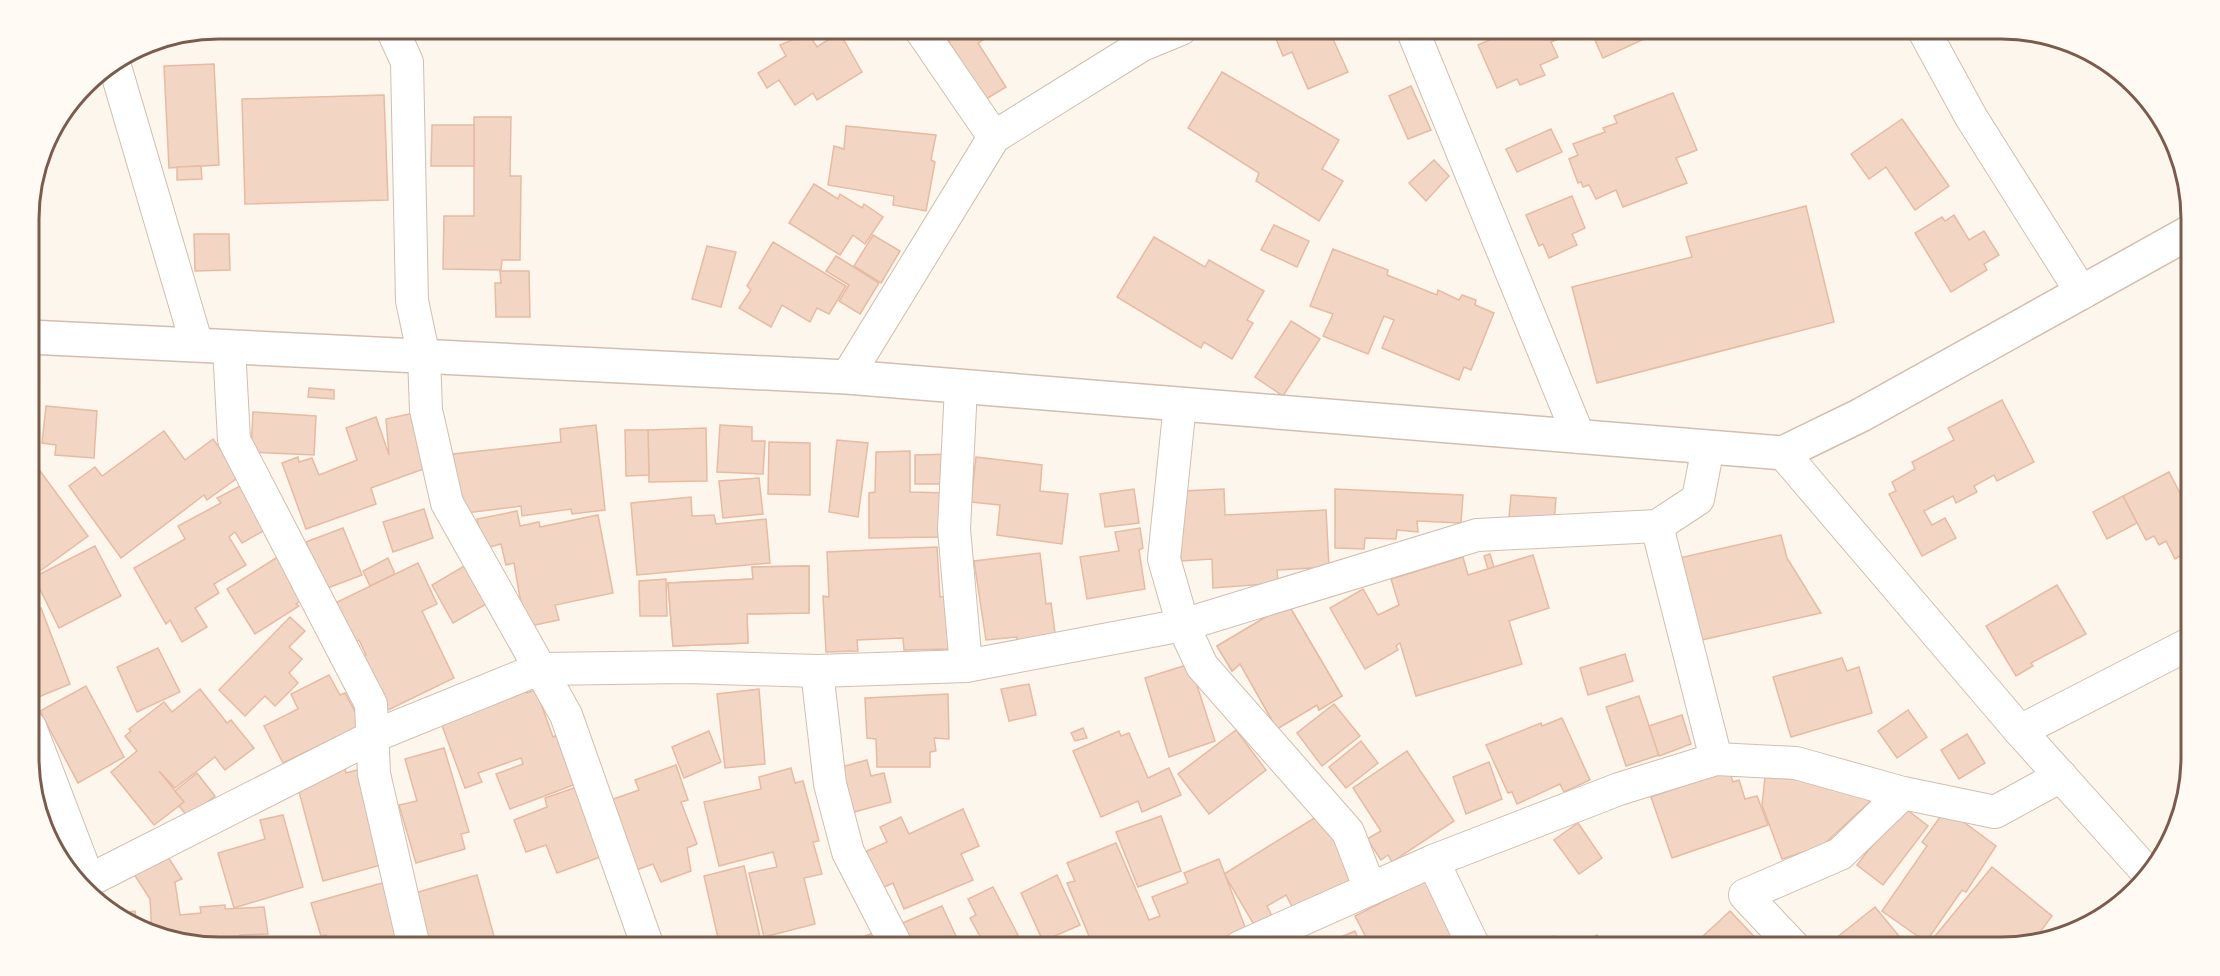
<svg xmlns="http://www.w3.org/2000/svg" width="2220" height="976" viewBox="0 0 2220 976" font-family="'Fira Sans Condensed',sans-serif">
<style>
.building{fill:#f3d5c3;stroke:#e6bba3;stroke-width:1.5}
.lines{fill:none;stroke-linecap:round;stroke-linejoin:round}
.minor-casing{stroke:#d1beb0;stroke-width:34}
.tertiary-casing{stroke:#d1beb0;stroke-width:36}
.minor{stroke:#fff;stroke-width:32}
.tertiary{stroke:#fff;stroke-width:33}
.rim{fill:none;stroke:#7a5c4d;stroke-width:3}
</style>
<rect width="100%" height="100%" fill="#fdf6ec"/>
<g class="building">
<polygon points="654,29 676,29 659,38"/>
<polygon points="942,29 1000,29 978,43 1006,87 983,101"/>
<polygon points="1272,29 1358,29 1333,39 1348,72 1308,89 1292,52 1283,56"/>
<polygon points="1515,29 1554,29 1558,39 1551,42 1558,57 1540,65 1545,75 1520,85 1517,79 1497,88 1478,45"/>
<polygon points="1590,29 1650,29 1653,35 1603,58"/>
<polygon points="808,33 817,47 834,36 836,38 841,35 862,72 817,100 813,93 795,105 779,80 767,88 758,73 786,56 780,45"/>
<polygon points="214,64 219,165 169,168 164,66"/>
<polygon points="1222,72 1339,140 1322,169 1343,181 1319,221 1256,181 1259,173 1188,128"/>
<polygon points="1411,86 1431,130 1408,139 1389,96"/>
<polygon points="1673,93 1697,150 1676,158 1687,183 1623,207 1616,190 1596,199 1589,185 1583,187 1581,182 1578,183 1569,159 1578,155 1573,144 1605,132 1603,128 1617,123 1614,116"/>
<polygon points="384,95 388,200 245,204 242,99"/>
<polygon points="474,117 511,117 510,176 521,176 520,260 502,260 501,270 443,269 444,216 474,216"/>
<polygon points="1902,119 1949,186 1915,210 1886,167 1869,179 1851,154"/>
<polygon points="432,125 474,125 474,166 431,166"/>
<polygon points="846,126 936,135 931,160 935,162 926,211 893,205 894,196 828,185 834,146 844,149"/>
<polygon points="1551,129 1562,152 1517,172 1506,149"/>
<polygon points="1434,160 1449,176 1426,201 1409,183"/>
<polygon points="201,166 202,179 177,180 177,167"/>
<polygon points="814,184 838,199 840,194 862,208 864,204 883,217 865,244 853,235 840,255 789,223"/>
<polygon points="1572,196 1585,228 1572,234 1577,245 1549,258 1543,244 1539,246 1526,215"/>
<polygon points="1806,206 1834,322 1597,383 1572,287 1692,257 1686,237"/>
<polygon points="1954,215 1969,240 1984,231 1999,255 1984,264 1987,270 1951,292 1915,233 1942,217 1945,221"/>
<polygon points="1274,225 1309,241 1297,267 1261,250"/>
<polygon points="194,234 229,234 230,270 195,271"/>
<polygon points="873,235 900,251 881,283 854,266"/>
<polygon points="1154,237 1205,267 1209,260 1264,291 1247,320 1253,323 1232,359 1204,342 1201,348 1117,297"/>
<polygon points="773,242 846,286 829,314 817,308 810,322 782,305 771,327 739,308 751,290 747,286"/>
<polygon points="707,246 736,252 721,307 692,299"/>
<polygon points="1333,249 1388,270 1387,275 1437,295 1438,290 1459,300 1462,295 1476,300 1475,305 1494,313 1471,370 1464,367 1459,380 1382,348 1394,320 1384,316 1368,354 1323,336 1333,314 1310,306"/>
<polygon points="836,256 879,283 860,314 839,301 849,285 826,271"/>
<polygon points="500,271 529,271 530,317 496,317 495,283 501,283"/>
<polygon points="1291,321 1320,339 1283,396 1255,377"/>
<polygon points="309,388 334,390 334,399 308,397"/>
<polygon points="2002,400 2034,462 1997,481 1994,475 1974,486 1977,492 1956,503 1953,496 1924,511 1932,525 1945,518 1956,538 1922,556 1889,494 1896,491 1892,482 1915,469 1912,462 1954,440 1948,428"/>
<polygon points="46,406 97,411 94,458 55,455 56,445 42,443"/>
<polygon points="253,412 316,416 314,455 251,452"/>
<polygon points="414,413 426,468 371,488 376,504 306,529 282,463 298,457 299,462 312,458 319,475 357,460 346,428 376,417 389,455 386,419"/>
<polygon points="596,425 605,510 572,514 571,509 522,516 521,506 466,513 465,503 459,504 453,454 561,442 560,429"/>
<polygon points="720,425 752,427 752,441 765,441 763,474 717,472"/>
<polygon points="706,428 707,481 649,482 648,430"/>
<polygon points="625,430 648,430 649,475 626,476"/>
<polygon points="164,431 185,460 213,439 240,476 207,500 204,495 121,558 69,486 95,467 102,476"/>
<polygon points="837,440 868,443 858,517 829,512"/>
<polygon points="769,442 810,443 810,495 768,494"/>
<polygon points="910,451 910,492 950,493 950,537 869,538 869,493 875,492 876,452"/>
<polygon points="950,454 950,484 915,484 915,455"/>
<polygon points="29,456 88,536 40,571 30,556"/>
<polygon points="976,457 1042,465 1040,491 1068,494 1062,544 997,535 1000,505 971,502"/>
<polygon points="2169,472 2191,514 2191,550 2175,559 2166,541 2159,545 2154,536 2146,540 2123,496"/>
<polygon points="759,478 763,514 723,518 719,481"/>
<polygon points="246,483 270,527 242,543 235,532 229,537 246,565 214,584 219,593 195,608 207,627 182,642 170,620 166,624 134,568 185,539 178,526 221,503 217,498"/>
<polygon points="1134,489 1139,523 1105,527 1100,494"/>
<polygon points="1224,489 1225,515 1326,510 1329,567 1277,570 1278,583 1213,588 1212,559 1181,561 1178,508 1183,491"/>
<polygon points="1335,489 1463,495 1461,523 1417,521 1418,532 1397,530 1396,539 1365,538 1364,549 1335,548"/>
<polygon points="1511,495 1556,498 1554,522 1509,518"/>
<polygon points="2123,496 2137,523 2107,539 2093,512"/>
<polygon points="691,497 692,516 714,515 716,524 766,519 770,563 637,575 631,503"/>
<polygon points="424,509 433,538 393,552 383,522"/>
<polygon points="517,511 520,526 539,522 540,527 598,515 613,593 555,605 559,620 525,627 514,563 506,565 501,544 482,549 477,519"/>
<polygon points="343,528 362,575 325,589 306,542"/>
<polygon points="1140,528 1143,548 1139,550 1145,589 1087,599 1080,557 1119,551 1115,532"/>
<polygon points="1781,535 1787,558 1821,613 1697,641 1679,558"/>
<polygon points="95,546 121,596 59,628 34,577"/>
<polygon points="937,547 940,597 947,596 949,649 904,650 903,638 857,640 858,651 826,652 823,596 829,597 827,552"/>
<polygon points="1040,553 1046,604 1051,603 1056,640 1017,644 1017,637 986,640 974,561"/>
<polygon points="1490,554 1494,567 1488,569 1484,556"/>
<polygon points="1533,555 1549,608 1509,621 1522,664 1416,696 1400,643 1396,646 1398,650 1365,669 1330,608 1363,589 1378,615 1399,605 1391,579 1463,557 1468,575"/>
<polygon points="279,556 305,598 296,604 299,606 255,634 227,589"/>
<polygon points="388,558 395,574 370,586 363,571"/>
<polygon points="418,563 437,604 422,611 454,678 382,713 357,660 366,655 359,640 353,644 333,604"/>
<polygon points="466,565 488,603 453,623 432,585"/>
<polygon points="809,566 809,613 747,614 748,643 673,646 668,583 753,579 752,567"/>
<polygon points="809,566 809,613 747,614 748,643 673,646 668,583 753,579 752,567"/>
<polygon points="666,579 667,616 640,616 639,581"/>
<polygon points="2057,585 2086,634 2031,663 2033,666 2016,676 1986,626"/>
<polygon points="1288,604 1342,696 1319,710 1317,705 1277,729 1240,664 1232,671 1217,646"/>
<polygon points="1288,604 1342,696 1319,710 1317,705 1277,729 1240,664 1232,671 1217,646"/>
<polygon points="41,608 70,684 36,698 30,682 30,613"/>
<polygon points="290,617 305,631 289,647 302,659 289,673 298,683 275,706 265,696 245,716 219,690"/>
<polygon points="158,648 180,692 137,712 117,667"/>
<polygon points="1625,654 1633,681 1588,695 1580,668"/>
<polygon points="1842,658 1847,671 1859,667 1872,713 1791,737 1773,677"/>
<polygon points="1190,664 1215,741 1169,757 1145,678"/>
<polygon points="329,675 340,695 345,693 362,725 283,763 264,726 298,709 291,694"/>
<polygon points="1029,684 1036,715 1009,721 1001,689"/>
<polygon points="86,686 124,757 78,783 40,711"/>
<polygon points="526,688 527,693 536,690 553,737 557,735 576,784 510,809 496,774 523,764 521,758 478,773 482,782 465,788 440,720"/>
<polygon points="200,689 227,723 231,720 254,748 225,770 215,757 175,788 159,771 184,802 154,825 111,772 137,751 125,736 131,731 129,729 164,702 172,712"/>
<polygon points="759,689 765,764 725,768 717,694"/>
<polygon points="948,694 949,739 934,738 936,751 930,752 930,767 877,767 876,739 867,738 865,698"/>
<polygon points="1639,696 1659,755 1626,766 1606,707"/>
<polygon points="1334,704 1360,736 1322,766 1297,733"/>
<polygon points="1908,710 1927,737 1897,758 1878,731"/>
<polygon points="1682,715 1691,744 1659,756 1649,726"/>
<polygon points="1562,718 1590,780 1564,792 1560,784 1517,804 1512,792 1508,793 1486,745 1541,723 1542,726"/>
<polygon points="1083,728 1087,738 1075,741 1071,733"/>
<polygon points="1236,730 1266,770 1209,814 1178,774"/>
<polygon points="709,731 721,762 684,778 672,747"/>
<polygon points="1119,731 1121,736 1129,733 1148,778 1169,768 1181,795 1142,812 1138,801 1101,817 1073,751"/>
<polygon points="1967,734 1985,763 1959,779 1941,750"/>
<polygon points="30,739 46,806 41,808 30,783"/>
<polygon points="1361,741 1378,763 1346,788 1329,767"/>
<polygon points="444,748 469,832 461,834 465,849 416,863 399,805 417,801 405,759"/>
<polygon points="1407,751 1454,821 1392,862 1388,855 1381,860 1367,839 1381,831 1353,788"/>
<polygon points="867,760 871,776 884,773 891,802 854,812 841,767"/>
<polygon points="1489,762 1502,799 1466,814 1453,777"/>
<polygon points="344,765 346,773 361,769 388,863 323,881 298,788"/>
<polygon points="676,765 688,800 681,802 697,844 687,848 691,871 661,882 653,864 631,872 605,802 639,790 635,780"/>
<polygon points="791,768 795,783 803,781 819,841 813,842 822,874 804,878 815,924 764,937 749,873 777,867 773,852 719,866 704,802 761,789 759,777"/>
<polygon points="1729,770 1733,782 1739,780 1745,799 1757,796 1768,825 1672,858 1651,797"/>
<polygon points="197,773 215,796 188,817 179,806 184,802 175,791"/>
<polygon points="1765,777 1877,786 1876,796 1822,846 1782,859 1762,805"/>
<polygon points="577,787 603,856 557,873 546,845 526,852 514,820 547,807 545,798"/>
<polygon points="1902,806 1928,826 1883,885 1857,865"/>
<polygon points="963,809 979,846 961,854 973,880 904,909 893,883 880,889 865,852 887,842 880,827 901,817 909,834"/>
<polygon points="1946,809 1996,846 1966,892 1962,890 1926,942 1882,911 1927,846 1922,842"/>
<polygon points="1324,812 1363,879 1295,912 1286,895 1267,906 1273,918 1256,928 1224,874"/>
<polygon points="283,815 303,887 234,908 218,853 265,839 260,820"/>
<polygon points="1161,816 1181,871 1138,887 1116,832"/>
<polygon points="1578,823 1602,858 1579,874 1554,840"/>
<polygon points="1116,843 1149,920 1160,916 1152,897 1188,883 1184,873 1219,859 1247,932 1220,944 1219,942 1206,947 1176,947 1175,944 1167,947 1074,947 1091,941 1067,883 1075,881 1067,863"/>
<polygon points="168,857 182,879 175,882 180,915 201,913 200,907 225,905 225,909 264,907 268,934 240,935 241,947 219,948 152,934 150,899 134,874"/>
<polygon points="744,866 760,937 720,947 704,876"/>
<polygon points="1992,867 2052,916 2038,935 2035,933 2026,944 2022,941 2013,947 1938,947 1931,941"/>
<polygon points="477,875 497,947 423,947 408,895"/>
<polygon points="1057,875 1080,925 1043,941 1021,893"/>
<polygon points="1431,877 1467,947 1371,947 1355,916"/>
<polygon points="386,882 411,947 327,947 326,935 321,936 311,903"/>
<polygon points="993,887 1018,935 993,947 986,947 970,918 976,915 968,899"/>
<polygon points="942,906 961,947 908,947 898,925"/>
<polygon points="1875,907 1908,947 1828,947 1826,946"/>
<polygon points="135,911 137,926 120,913"/>
<polygon points="1730,911 1764,947 1706,947 1699,940"/>
<polygon points="879,931 885,947 835,947"/>
<polygon points="1355,931 1362,947 1337,947 1334,940"/>
<polygon points="1597,935 1604,947 1574,947"/>
<polygon points="1554,936 1560,947 1533,947"/>
<polygon points="1030,938 1034,947 1012,947"/>
</g>
<g class="lines">
<g class="minor-casing">
<g id="minor">
<polyline points="392,29 407,62 412,301 424,357 426,410 447,503 566,715 648,947"/>
<polyline points="920,29 994,137"/>
<polyline points="1412,29 1579,437"/>
<polyline points="1923,29 1971,117 2082,293"/>
<polyline points="114,63 197,345"/>
<polyline points="229,347 234,440 371,704 374,774 414,947"/>
<polyline points="847,377 994,137 1142,45 1181,29"/>
<polyline points="961,387 954,529 966,666"/>
<polyline points="1180,404 1164,559 1183,625 1202,666 1348,832 1370,889"/>
<polyline points="1783,453 2020,731 2146,871"/>
<polyline points="1657,526 1716,759"/>
<polyline points="817,671 830,784 848,852 897,947"/>
<polyline points="30,727 89,881"/>
<polyline points="2020,731 2191,643"/>
<polyline points="1433,861 1474,947"/>
<polyline points="82,884 374,736 539,669 687,667 817,671 966,666 1183,625 1477,535 1657,526 1698,499 1708,447"/>
<polyline points="1240,947 1433,861 1619,789 1716,759 1796,763 1903,793 1995,812 2061,776"/>
<polyline points="1794,947 1745,895 1840,854 1903,793"/>
</g>
</g>
<g class="tertiary-casing">
<polyline id="tertiary" points="29,337 847,377 1783,453 1861,415 2190,232"/>
</g>
<use href="#minor" class="minor"/>
<use href="#tertiary" class="tertiary"/>
</g>
<path d="M0 0H2220V976H0ZM219 39H2001A180 180 0 0 1 2181 219V757A180 180 0 0 1 2001 937H219A180 180 0 0 1 39 757V219A180 180 0 0 1 219 39Z" fill="#fffaf3" fill-rule="evenodd"/>
<path class="rim" d="M219 39H2001A180 180 0 0 1 2181 219V757A180 180 0 0 1 2001 937H219A180 180 0 0 1 39 757V219A180 180 0 0 1 219 39Z"/>
</svg>
